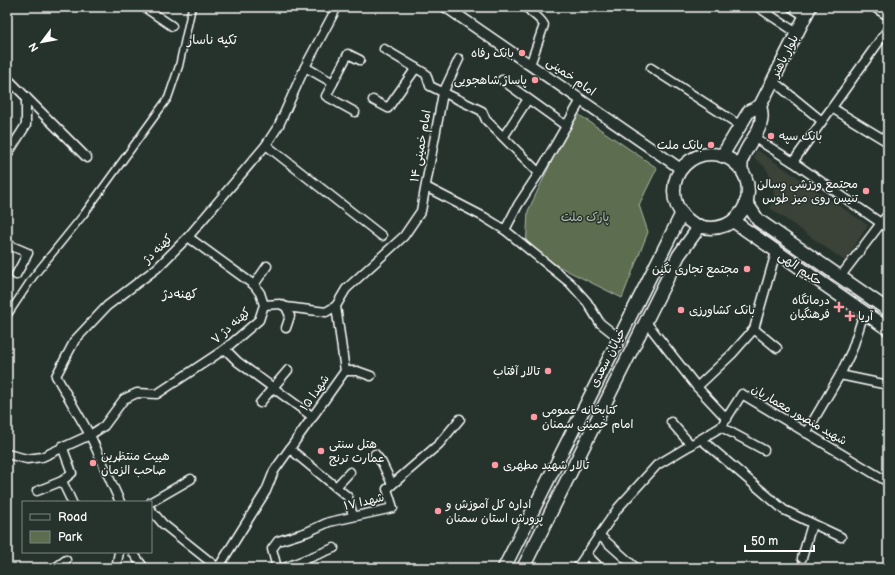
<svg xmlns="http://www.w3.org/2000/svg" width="895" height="575" viewBox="0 0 895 575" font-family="'Balsamiq Sans','Playpen Sans Arabic',sans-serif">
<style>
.built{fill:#3a4238}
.green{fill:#5d6d4f;stroke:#aeb6a7}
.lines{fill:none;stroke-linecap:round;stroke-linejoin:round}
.pedestrian-casing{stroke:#fff;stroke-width:9}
.minor-casing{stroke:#fff;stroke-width:11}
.tertiary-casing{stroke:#fff;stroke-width:13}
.secondary-casing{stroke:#fff;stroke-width:15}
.pedestrian{stroke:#26332d;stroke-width:6}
.minor{stroke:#26332d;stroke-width:8}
.tertiary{stroke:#26332d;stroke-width:10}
.secondary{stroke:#26332d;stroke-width:12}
.poi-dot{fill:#ff9aa2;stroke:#26332d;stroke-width:1.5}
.labels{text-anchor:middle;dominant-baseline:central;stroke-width:3;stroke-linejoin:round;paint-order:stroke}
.poi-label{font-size:12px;fill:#fff;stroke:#26332d;text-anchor:start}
.street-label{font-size:12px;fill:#fff;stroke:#26332d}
.park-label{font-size:12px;fill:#b6bdb0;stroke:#26332d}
.neighbourhood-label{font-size:13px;fill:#fff;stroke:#26332d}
</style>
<rect width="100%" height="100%" fill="#26332d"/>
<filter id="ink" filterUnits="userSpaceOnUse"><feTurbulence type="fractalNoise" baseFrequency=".025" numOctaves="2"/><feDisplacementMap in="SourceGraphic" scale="8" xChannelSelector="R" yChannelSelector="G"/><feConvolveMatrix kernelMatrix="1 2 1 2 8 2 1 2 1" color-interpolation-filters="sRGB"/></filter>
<g filter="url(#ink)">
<polygon class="built" points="757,150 868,225 845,261 770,208 774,194 772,179 765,167 753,157"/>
<polygon class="green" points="575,112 657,168 639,205 648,232 622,298 526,250 528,211"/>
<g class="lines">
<g class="pedestrian-casing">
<polyline id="pedestrian" points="7,316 33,277 84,214 168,98 179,66 192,7"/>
</g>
<g class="minor-casing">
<g id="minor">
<polyline points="144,7 172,26"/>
<path d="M527 7C531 14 539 16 544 25L530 65"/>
<polyline points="758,7 797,33"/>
<polyline points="791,7 805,16"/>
<polyline points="874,7 888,16"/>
<polyline points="384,49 426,74 430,86 482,111 486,120 539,173"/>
<polyline points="305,67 333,83 326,96 355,112"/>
<polyline points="651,68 741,126"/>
<polyline points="7,78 87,158"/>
<polyline points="502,80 566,126"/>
<polyline points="773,81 822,121"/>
<polyline points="333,83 348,54 360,60"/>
<polyline points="373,100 388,108 416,68"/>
<polyline points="832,108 888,142"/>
<polyline points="504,136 528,99"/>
<polyline points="755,138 793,162 888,228"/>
<polyline points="266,145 382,236"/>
<polyline points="7,155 26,125 26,97"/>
<polyline points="793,162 888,29"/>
<polyline points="426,187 484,217 505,230 518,205 539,173 581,100"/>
<polyline points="505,230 570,283 587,302 600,323 619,338"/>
<polyline points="7,244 28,253 16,275"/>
<polyline points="840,277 888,214"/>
<polyline points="254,285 267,266"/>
<polyline points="264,305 280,304 286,307 290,316 286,328"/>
<polyline points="286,307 326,312 336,306"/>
<polyline points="646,322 697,387 727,419"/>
<polyline points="754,329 777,348"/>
<polyline points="225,349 238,362 313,417"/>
<polyline points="345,371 357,371 371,376"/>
<polyline points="840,375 888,385"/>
<polyline points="697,387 732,354 754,329 776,252"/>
<polyline points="260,403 288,370"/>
<polyline points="671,422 691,445"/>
<polyline points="721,427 764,450"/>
<polyline points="806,433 840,375 852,350 864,313"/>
<polyline points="702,440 784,510 841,537"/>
<polyline points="62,446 72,473 62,481 72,502"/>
<polyline points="290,449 348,497 353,516"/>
<polyline points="7,454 27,459 42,457 90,435 104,426 124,399 137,393 157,394 225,349 259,320 264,305 260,293 254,285 188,237"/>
<polyline points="375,454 382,463 392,484"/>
<polyline points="336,487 350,472"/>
<polyline points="37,491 62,481"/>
<polyline points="120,502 90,435 56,376 75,340 107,306 157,268 188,237 266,145 279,125 305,67 337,7"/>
<polyline points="151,502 191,479"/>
<polyline points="151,510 163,524 218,568"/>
<polyline points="599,535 636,568"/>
<polyline points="133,553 144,568"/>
<polyline points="586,554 600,568"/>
<polyline points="802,558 812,524"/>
<polyline points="55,568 66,560"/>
<polyline points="116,568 119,552"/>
<polyline points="218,568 266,491 274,471 345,371 336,306 346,289 404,236 421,211 443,93 459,59"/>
<polyline points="277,568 272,549 278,541 307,532 329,522 393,508 387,489 439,444 460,419"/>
<polyline points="284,568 334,548"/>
<polyline points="577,568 618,508 657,465 721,427 742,394 888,482"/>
</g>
</g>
<g class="tertiary-casing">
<polyline id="tertiary" points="446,7 681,169"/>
</g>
<g class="secondary-casing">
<g id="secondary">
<polyline points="760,106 810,7"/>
<circle cx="711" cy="191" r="37"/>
<polyline points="722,156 749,111 760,106"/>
<path d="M741 169C742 165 741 160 743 157 750 138 767 128 760 106"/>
<polyline points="746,202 758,220 888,310"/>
<polyline points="733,221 888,329"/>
<polyline points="504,568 682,213"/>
<polyline points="523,568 679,255 700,226"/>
</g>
</g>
<use href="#pedestrian" class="pedestrian"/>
<use href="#minor" class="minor"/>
<use href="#tertiary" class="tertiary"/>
<use href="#secondary" class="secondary"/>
</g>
</g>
<g class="poi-dot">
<circle cx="522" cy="53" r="4"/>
<circle cx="535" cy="80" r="4"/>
<circle cx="771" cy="136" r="4"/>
<circle cx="711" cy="145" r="4"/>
<circle cx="866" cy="191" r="4"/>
<circle cx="747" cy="269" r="4"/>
<path d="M837 301h4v4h4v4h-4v4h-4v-4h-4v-4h4z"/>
<circle cx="681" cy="310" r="4"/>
<path d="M848 310h4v4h4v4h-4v4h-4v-4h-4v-4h4z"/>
<circle cx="548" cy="371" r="4"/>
<circle cx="534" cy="417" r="4"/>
<circle cx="321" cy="451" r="4"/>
<circle cx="93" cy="463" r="4"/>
<circle cx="495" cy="465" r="4"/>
<circle cx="438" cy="511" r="4"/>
</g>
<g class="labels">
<g class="poi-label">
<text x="514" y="53" text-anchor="end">بانک رفاه</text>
<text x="527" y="80" text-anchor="end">پاساژ شاهجویی</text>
<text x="779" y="136">بانک سپه</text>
<text x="703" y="145" text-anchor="end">بانک ملت</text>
<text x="858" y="184" text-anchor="end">مجتمع ورزشی وسالن<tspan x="858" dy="14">تنیس روی میز طوس</tspan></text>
<text x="739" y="269" text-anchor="end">مجتمع تجاری نگین</text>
<text x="830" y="300" text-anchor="end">درمانگاه<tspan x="830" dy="14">فرهنگیان</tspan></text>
<text x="689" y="310">بانک کشاورزی</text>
<text x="858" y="316">آریا</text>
<text x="540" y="371" text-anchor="end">تالار آفتاب</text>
<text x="542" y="410">کتابخانه عمومی<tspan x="542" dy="14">امام خمینی سمنان</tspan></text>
<text x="329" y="444">هتل سنتی<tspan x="329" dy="14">عمارت ترنج</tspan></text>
<text x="101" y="456">هییت منتظرین<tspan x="101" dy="14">صاحب الزمان</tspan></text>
<text x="503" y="465">تالار شهید مطهری</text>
<text x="446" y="504">اداره کل آموزش و<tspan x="446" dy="14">پرورش استان سمنان</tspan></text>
</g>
<g class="street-label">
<text transform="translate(785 56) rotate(-63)">بلوار باهنر</text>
<text transform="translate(571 77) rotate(35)">امام خمینی</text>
<text transform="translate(421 146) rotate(-80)">امام خمینی ۱۴</text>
<text transform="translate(158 249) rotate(-44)">کهنه دژ</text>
<text transform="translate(800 269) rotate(35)">حکیم الهی</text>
<text transform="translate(231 326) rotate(-42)">کهنه دژ ۷</text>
<text transform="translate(608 358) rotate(-63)">خیابان سعدی</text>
<text transform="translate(315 393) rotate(-55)">شهدا ۱۵</text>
<text transform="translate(799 415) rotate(30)">شهید منصور معماریان</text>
<text transform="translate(364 502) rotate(-13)">شهدا ۱۷</text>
</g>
<g class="park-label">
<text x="585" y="217">پارک ملت</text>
</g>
<g class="neighbourhood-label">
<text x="212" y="40">تکیه ناسار</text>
<text x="180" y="294">کهنه‌دژ</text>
</g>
</g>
<rect width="895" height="575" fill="none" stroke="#26332d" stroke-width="24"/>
<rect x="12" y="12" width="871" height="551" fill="none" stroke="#fff" stroke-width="1.5" filter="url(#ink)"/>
<rect x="22" y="501" width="130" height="52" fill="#26332d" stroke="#7d8581"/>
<rect x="30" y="514" width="20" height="6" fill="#26332d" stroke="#7d8581"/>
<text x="58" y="521" font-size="12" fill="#ffffff">Road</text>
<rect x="30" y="531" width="20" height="12" fill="#5d6d4f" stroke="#7d8581"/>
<text x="58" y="541" font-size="12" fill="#ffffff">Park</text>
<g transform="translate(42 42) rotate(238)" stroke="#26332d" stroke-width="3" paint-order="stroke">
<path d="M0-3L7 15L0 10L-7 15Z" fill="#ffffff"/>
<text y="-6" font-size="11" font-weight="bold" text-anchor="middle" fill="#ffffff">N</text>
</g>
<path d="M745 545v6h69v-6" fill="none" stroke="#ffffff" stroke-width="2"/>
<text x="751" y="545" font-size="12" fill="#ffffff" stroke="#26332d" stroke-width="3" paint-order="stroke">50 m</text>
</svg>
